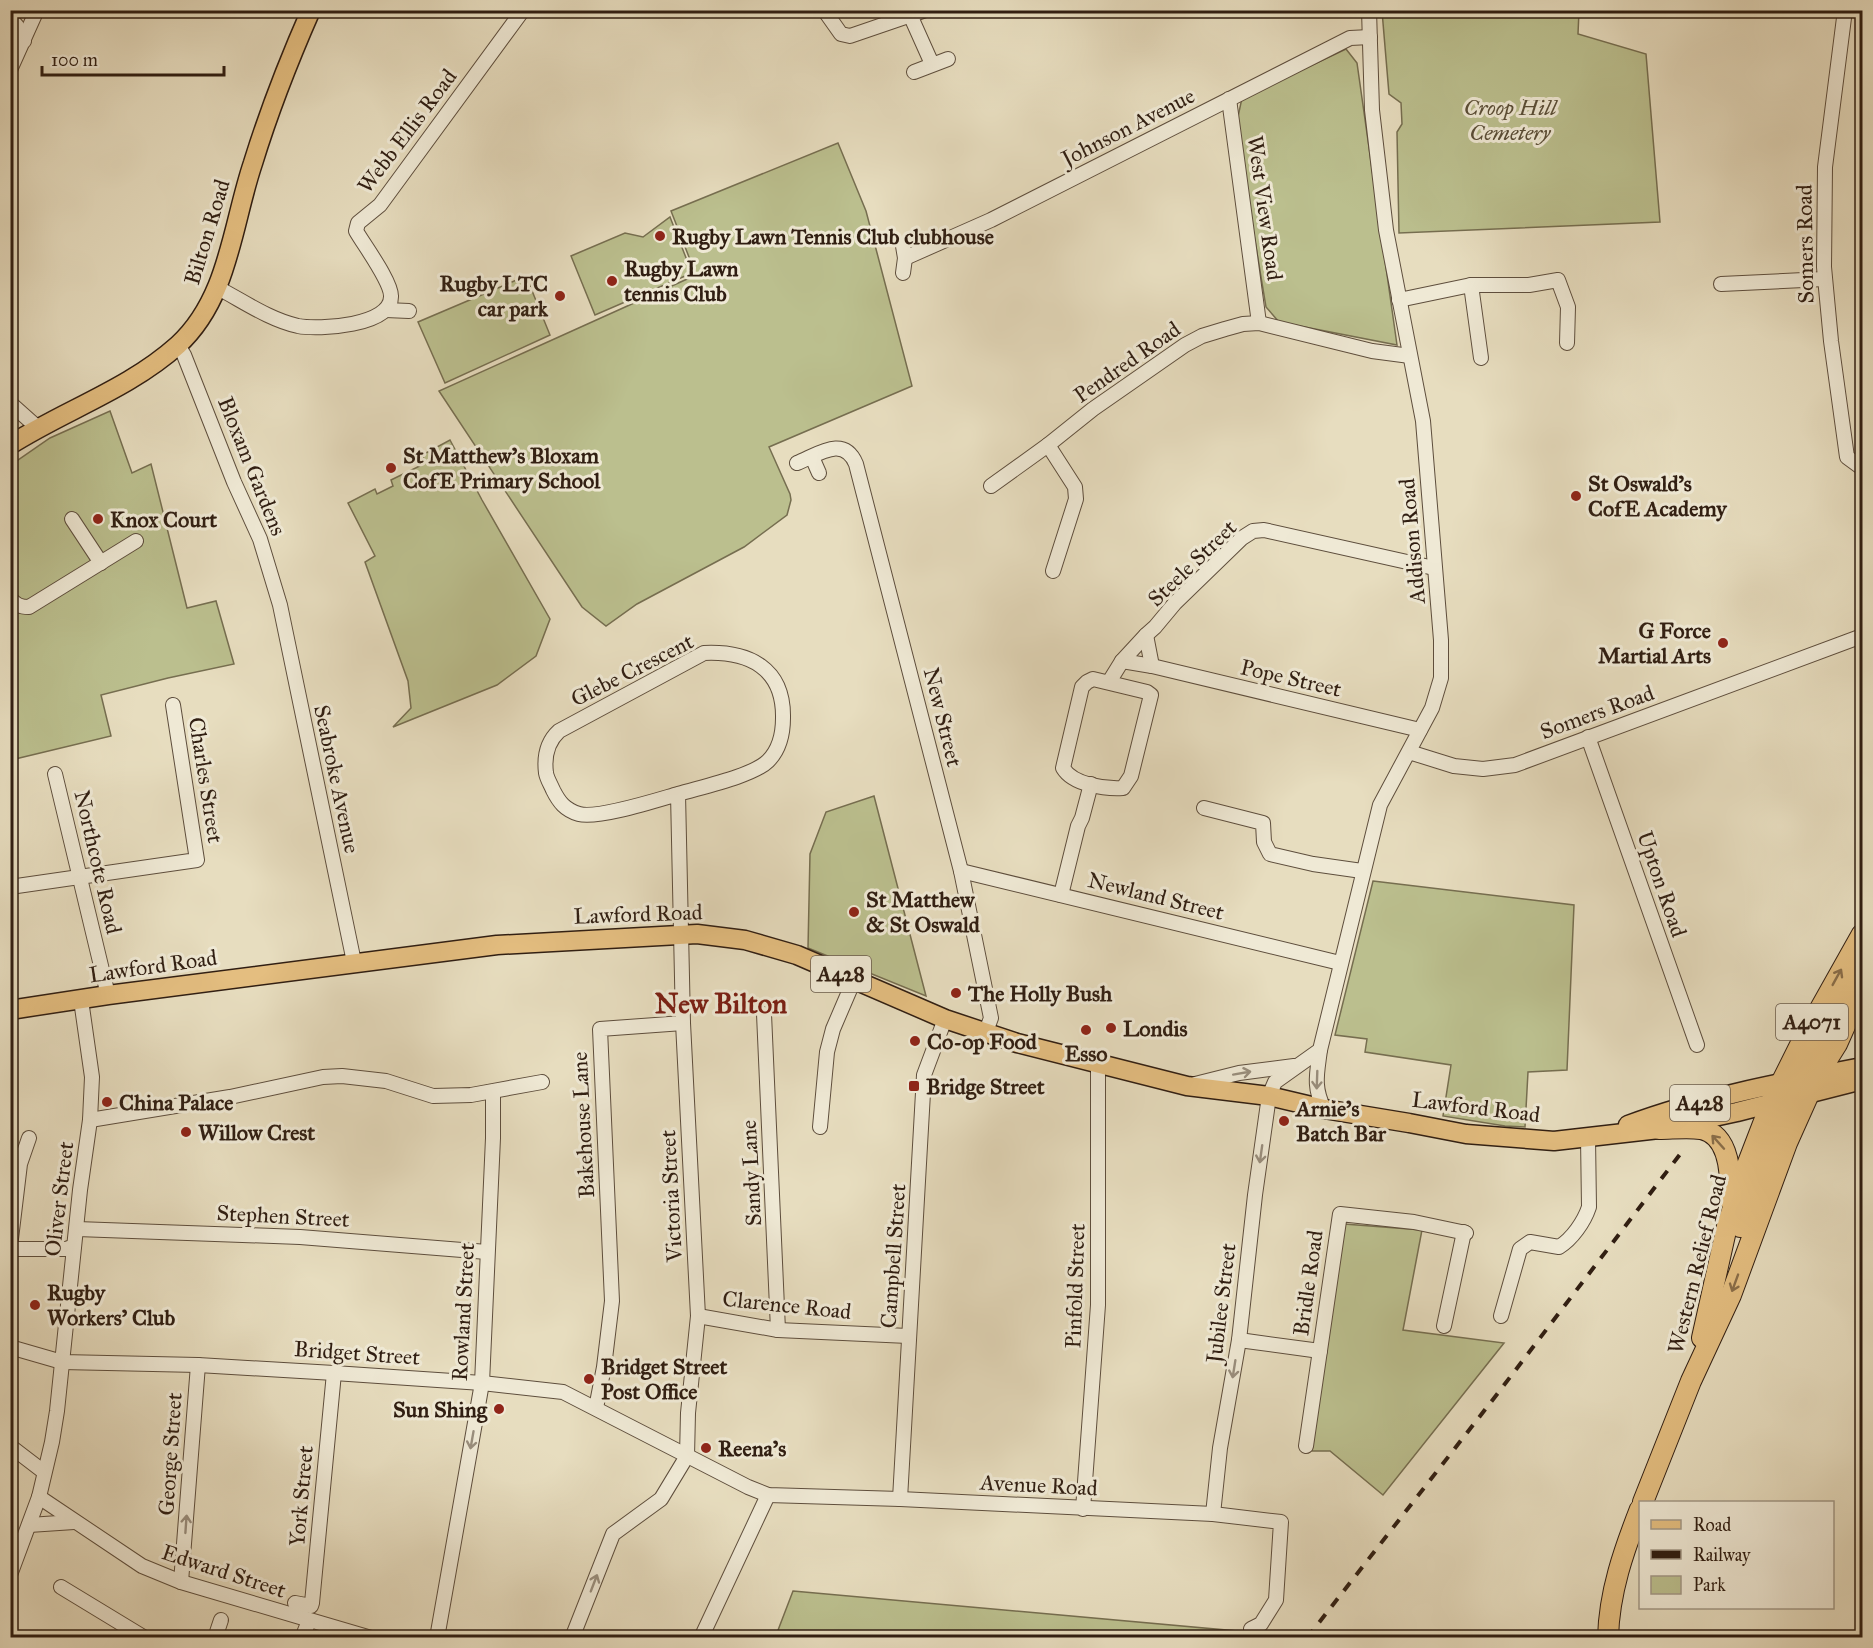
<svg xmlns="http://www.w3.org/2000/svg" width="1873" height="1648" viewBox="0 0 1873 1648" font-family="'IM FELL Great Primer',serif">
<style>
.green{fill:#bbbf8e;stroke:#766e50;stroke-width:1.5}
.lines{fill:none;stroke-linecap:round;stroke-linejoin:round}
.minor-casing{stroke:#5e4e3d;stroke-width:16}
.major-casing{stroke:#301e12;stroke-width:21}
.highway-casing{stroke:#301e12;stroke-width:22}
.minor{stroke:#efe9d5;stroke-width:14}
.major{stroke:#e4be80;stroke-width:18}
.highway{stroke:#e4be80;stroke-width:20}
.rail{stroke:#301e12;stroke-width:4;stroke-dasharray:10 10;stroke-linecap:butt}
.oneway{stroke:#8a6e49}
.oneway2{stroke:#998e7d}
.poi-dot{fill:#8f2418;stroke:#efe9d5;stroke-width:2}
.labels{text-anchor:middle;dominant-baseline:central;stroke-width:6;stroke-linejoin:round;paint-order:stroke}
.shield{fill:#efe9d5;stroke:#695b4c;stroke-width:1.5}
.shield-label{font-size:21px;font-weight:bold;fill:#301e12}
.park-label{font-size:22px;font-style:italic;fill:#5a4e37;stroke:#efe9d5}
.street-label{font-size:22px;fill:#301e12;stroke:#efe9d5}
.poi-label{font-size:22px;font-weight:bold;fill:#301e12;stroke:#efe9d5;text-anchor:start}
.district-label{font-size:28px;font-weight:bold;fill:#7a1f14;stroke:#efe9d5}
</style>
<rect width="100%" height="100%" fill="#e7ddbf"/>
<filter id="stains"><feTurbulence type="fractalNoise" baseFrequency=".00333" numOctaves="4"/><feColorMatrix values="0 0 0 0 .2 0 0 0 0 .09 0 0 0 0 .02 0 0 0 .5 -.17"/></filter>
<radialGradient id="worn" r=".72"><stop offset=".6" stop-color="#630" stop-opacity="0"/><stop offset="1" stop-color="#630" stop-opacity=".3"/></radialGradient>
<g class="green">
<polygon points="1382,11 1579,11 1578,34 1646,54 1660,222 1399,233 1397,132 1402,124 1401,103 1389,94"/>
<polygon points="1346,49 1357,63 1397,345 1279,322 1266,307 1236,126 1242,98"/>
<polygon points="838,143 866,211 912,386 769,447 790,494 791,500 787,515 744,547 637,604 606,626 582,607 439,391 696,275 671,211"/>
<polygon points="670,217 692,273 595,315 571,256 625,233 643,237"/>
<polygon points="526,276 550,335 445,383 418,322"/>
<polygon points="110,411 132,473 151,464 187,608 216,601 234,664 168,678 101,695 111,736 11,760 11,465 50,438"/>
<polygon points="450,440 482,500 550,619 536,656 497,685 393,727 411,708 408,681 365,562 375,556 348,503 375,489 377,494 393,486 391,480 426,463 422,455"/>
<polygon points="874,796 926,996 808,948 810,854 826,812"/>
<polygon points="1373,881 1574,905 1567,1070 1528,1072 1525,1127 1505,1126 1443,1116 1451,1065 1365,1052 1367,1039 1335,1035"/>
<polygon points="1344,1224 1422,1230 1403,1330 1504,1343 1383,1495 1330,1451 1312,1451"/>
<polygon points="793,1591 1248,1632 1245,1638 775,1638"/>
</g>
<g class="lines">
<g class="minor-casing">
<g id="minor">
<polyline points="824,10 841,34 850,36 926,10"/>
<polyline points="1845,10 1825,167 1824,267 1831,341 1847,457 1862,468"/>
<polyline points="911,17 932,64"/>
<polyline points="10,18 17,26 24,41"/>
<polyline points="10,70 37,10"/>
<polyline points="914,72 948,59"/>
<polyline points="1229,99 1259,323"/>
<polyline points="905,258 991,220 1350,38 1370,37"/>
<polyline points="903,273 905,258 903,246"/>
<polyline points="1721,284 1824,279"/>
<polyline points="1471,285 1481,358"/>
<path d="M218 288C243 301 270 320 298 326 319 330 392 326 391 296 391 281 364 245 356 231L358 223 380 205 523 10"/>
<polyline points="1399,300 1471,285 1529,285 1558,280 1568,307 1567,343"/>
<polyline points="386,310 409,311"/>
<polyline points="178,345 184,355 234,482 260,539 280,605 354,962"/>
<polyline points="10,403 38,428"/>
<polyline points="1048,445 1075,487 1076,499 1053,571"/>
<polyline points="812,457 819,473"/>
<path d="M797 463C819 454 844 435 856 464L961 871 991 1018 985 1034"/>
<polyline points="991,486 1048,445 1093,409 1185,345 1202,336 1225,329 1243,324 1259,323 1372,351 1410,356"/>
<polyline points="72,519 101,563"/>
<path d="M10 598C16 605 20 607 29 607L136 541"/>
<polyline points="1146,635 1152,666"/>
<polyline points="1122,661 1152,666 1420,730"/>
<path d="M1093 679 1147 692 1151 695 1131 776 1123 788C1105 789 1073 785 1063 768L1082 687 1087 682Z"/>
<polyline points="1109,682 1122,661 1146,635 1155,627 1175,603 1242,538 1253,531 1264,530 1434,568"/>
<polyline points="1588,737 1697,1045"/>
<polyline points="1409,752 1454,766 1483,769 1515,765 1862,636"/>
<polyline points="55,774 108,995"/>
<path d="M678 794C701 787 753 776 768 761 779 750 783 733 783 718 784 668 749 651 704 653L559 731C547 742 544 757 546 773 547 779 551 785 553 790 559 802 565 810 579 814 598 819 657 800 678 794L683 1023 698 1316 688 1413 687 1456"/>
<polyline points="1204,808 1263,823 1264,842 1270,854 1313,864 1362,871"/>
<polyline points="961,871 1340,963"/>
<polyline points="10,887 197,860 173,705"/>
<polyline points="1061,895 1078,826 1082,818 1091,784"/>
<polyline points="764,1014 778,1330"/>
<path d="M1320 1050C1317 1074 1313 1086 1324 1109"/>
<polyline points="1195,1084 1239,1073 1294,1066"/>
<polyline points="90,1120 230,1097 323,1077 342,1076 386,1081 433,1096 471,1095 542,1082"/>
<polyline points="820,1127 827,1052 833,1029 854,980"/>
<polyline points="77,1229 300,1237 487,1252"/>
<polyline points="10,1247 20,1164 29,1138"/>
<polyline points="10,1249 66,1249 74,1246"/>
<polyline points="698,1316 778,1330 908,1336"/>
<path d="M1501 1316 1520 1249 1530 1242 1559 1247C1572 1239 1584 1222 1589 1207L1588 1138"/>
<polyline points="1444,1326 1464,1232"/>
<polyline points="1239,1340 1320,1351"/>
<polyline points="10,1347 62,1362 198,1365 334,1373 482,1383 563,1392 748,1487 768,1495 900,1499 1213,1514 1281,1522 1276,1600 1261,1624 1251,1629"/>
<polyline points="596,1408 604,1367 612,1301 600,1029 683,1023"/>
<polyline points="10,1446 44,1472"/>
<polyline points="1306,1446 1340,1214 1414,1222 1466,1233"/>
<polyline points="39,1497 142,1566 181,1582 371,1638"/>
<polyline points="900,1499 924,1075 945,1019"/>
<polyline points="1083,1509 1098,1305 1098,1063"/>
<polyline points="1213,1514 1220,1448 1239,1340 1255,1195 1269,1096 1275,1082 1320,1050 1380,805 1432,708 1441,678 1441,640 1423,421 1386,230 1372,110 1369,10"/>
<polyline points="29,1525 74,1522"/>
<polyline points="10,1575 39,1497 52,1442 57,1411 80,1190 90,1120 92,1077 81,1000"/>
<polyline points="181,1582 198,1365"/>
<polyline points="61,1587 145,1638"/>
<polyline points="295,1603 311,1606 312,1603 334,1373"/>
<polyline points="215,1638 221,1620"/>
<polyline points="302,1638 309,1621"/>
<polyline points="437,1638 482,1383 493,1138 493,1092"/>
<polyline points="572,1638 613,1534 661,1499 687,1456"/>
<polyline points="701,1638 768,1495"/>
</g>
</g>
<g class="major-casing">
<g id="major">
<path d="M10 445C65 410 129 389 178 345 229 298 232 225 253 163 269 111 289 60 311 10"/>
<polyline points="10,1010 108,995 497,945 697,934 745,940 797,955 945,1019 1017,1043 1187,1086 1269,1096 1324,1109 1409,1123 1466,1134 1554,1141 1659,1129 1737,1112 1862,1080"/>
<path d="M1628 1125C1703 1097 1784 1082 1862 1067"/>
</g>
</g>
<g class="highway-casing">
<g id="highway">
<polyline points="1799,1083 1828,1025 1862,963"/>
<path d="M1659 1129C1672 1129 1687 1127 1701 1129 1731 1135 1731 1177 1730 1200"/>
<polyline points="1740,1227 1782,1117 1799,1093"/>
<polyline points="1702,1338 1727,1226 1744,1173 1771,1103 1803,1039 1862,934"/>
<polyline points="1643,1502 1691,1381 1731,1295 1787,1143 1817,1076 1837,1044 1862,988"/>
<path d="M1608 1638C1609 1592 1624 1550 1640 1509"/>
</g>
</g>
<use href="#minor" class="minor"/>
<use href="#major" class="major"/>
<use href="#highway" class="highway"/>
<polyline class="rail" points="1307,1638 1498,1393 1681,1153"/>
</g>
<defs><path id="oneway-shaft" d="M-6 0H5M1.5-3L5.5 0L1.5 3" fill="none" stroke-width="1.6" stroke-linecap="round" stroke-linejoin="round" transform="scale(1.5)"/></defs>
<g class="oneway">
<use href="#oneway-shaft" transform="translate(1837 977) rotate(-61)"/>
<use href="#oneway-shaft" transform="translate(1718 1142) rotate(-132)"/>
<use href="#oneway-shaft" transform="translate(1735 1283) rotate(110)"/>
</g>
<g class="oneway2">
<use href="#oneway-shaft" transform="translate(1242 1073) rotate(-10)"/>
<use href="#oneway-shaft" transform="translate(1317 1080) rotate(92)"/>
<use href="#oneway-shaft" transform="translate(1261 1154) rotate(98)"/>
<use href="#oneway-shaft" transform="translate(1234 1369) rotate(99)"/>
<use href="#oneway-shaft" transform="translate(472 1440) rotate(100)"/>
<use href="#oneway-shaft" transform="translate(186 1524) rotate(-86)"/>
<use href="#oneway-shaft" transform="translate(594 1583) rotate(-69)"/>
</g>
<g class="poi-dot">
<circle cx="660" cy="236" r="6"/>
<circle cx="612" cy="281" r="6"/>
<circle cx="560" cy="296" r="6"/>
<circle cx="391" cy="468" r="6"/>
<circle cx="1576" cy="496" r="6"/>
<circle cx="98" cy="519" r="6"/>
<circle cx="1723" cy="643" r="6"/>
<circle cx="854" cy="912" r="6"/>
<circle cx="956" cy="993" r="6"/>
<circle cx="1111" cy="1028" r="6"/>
<circle cx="1086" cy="1030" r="6"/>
<circle cx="915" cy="1041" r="6"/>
<rect x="908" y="1080" width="12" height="12" rx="3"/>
<circle cx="107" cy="1102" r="6"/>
<circle cx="1284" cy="1121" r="6"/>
<circle cx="186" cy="1132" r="6"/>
<circle cx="35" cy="1305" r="6"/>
<circle cx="589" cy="1379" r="6"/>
<circle cx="499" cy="1409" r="6"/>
<circle cx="706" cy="1448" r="6"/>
</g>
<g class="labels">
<g class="shield">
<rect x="811" y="956" width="60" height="36" rx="4.5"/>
<rect x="1776" y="1004" width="72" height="36" rx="4.5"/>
<rect x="1670" y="1085" width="60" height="36" rx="4.5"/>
</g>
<g class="shield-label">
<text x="841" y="974">A428</text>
<text x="1812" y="1022">A4071</text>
<text x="1700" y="1103">A428</text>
</g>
<g class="park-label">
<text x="1510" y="107">Croop Hill<tspan x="1510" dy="25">Cemetery</tspan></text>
</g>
<g class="street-label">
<text transform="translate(1128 127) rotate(-27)">Johnson Avenue</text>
<text transform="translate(407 131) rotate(-53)">Webb Ellis Road</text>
<text transform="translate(1265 208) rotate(82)">West View Road</text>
<text transform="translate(207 232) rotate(-73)">Bilton Road</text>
<text transform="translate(1805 244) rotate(-91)">Somers Road</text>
<text transform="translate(1127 362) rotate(-35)">Pendred Road</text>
<text transform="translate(252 466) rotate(68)">Bloxam Gardens</text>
<text transform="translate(1412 541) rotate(-95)">Addison Road</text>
<text transform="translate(1192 563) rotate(-44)">Steele Street</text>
<text transform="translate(632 670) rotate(-27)">Glebe Crescent</text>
<text transform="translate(1291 678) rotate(13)">Pope Street</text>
<text transform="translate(1597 712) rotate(-20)">Somers Road</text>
<text transform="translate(943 717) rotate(76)">New Street</text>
<text transform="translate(337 779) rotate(78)">Seabroke Avenue</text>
<text transform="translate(206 780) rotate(81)">Charles Street</text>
<text transform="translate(98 862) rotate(77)">Northcote Road</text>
<text transform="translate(1662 884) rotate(71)">Upton Road</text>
<text transform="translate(1156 896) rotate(14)">Newland Street</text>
<text transform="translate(638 914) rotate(-2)">Lawford Road</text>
<text transform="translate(153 966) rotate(-8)">Lawford Road</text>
<text transform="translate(1476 1107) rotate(7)">Lawford Road</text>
<text transform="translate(583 1125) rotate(-93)">Bakehouse Lane</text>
<text transform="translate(751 1173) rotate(-93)">Sandy Lane</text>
<text transform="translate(671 1196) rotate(-93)">Victoria Street</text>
<text transform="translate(59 1199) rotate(-83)">Oliver Street</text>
<text transform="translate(283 1216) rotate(3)">Stephen Street</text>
<text transform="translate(893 1256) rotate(-86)">Campbell Street</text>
<text transform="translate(1697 1264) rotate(-76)">Western Relief Road</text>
<text transform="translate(1308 1283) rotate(-82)">Bridle Road</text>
<text transform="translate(1075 1286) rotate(-88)">Pinfold Street</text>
<text transform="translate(1221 1303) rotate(-83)">Jubilee Street</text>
<text transform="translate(787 1305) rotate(6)">Clarence Road</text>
<text transform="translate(463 1312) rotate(-87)">Rowland Street</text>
<text transform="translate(357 1353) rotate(4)">Bridget Street</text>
<text transform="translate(170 1454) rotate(-86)">George Street</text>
<text transform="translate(1039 1485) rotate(3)">Avenue Road</text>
<text transform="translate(301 1496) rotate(-85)">York Street</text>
<text transform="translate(224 1571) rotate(18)">Edward Street</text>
</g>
<g class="poi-label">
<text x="672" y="236">Rugby Lawn Tennis Club clubhouse</text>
<text x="624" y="268">Rugby Lawn<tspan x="624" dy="25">tennis Club</tspan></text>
<text x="548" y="283" text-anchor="end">Rugby LTC<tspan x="548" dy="25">car park</tspan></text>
<text x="403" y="455">St Matthew's Bloxam<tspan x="403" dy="25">CofE Primary School</tspan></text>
<text x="1588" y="483">St Oswald's<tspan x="1588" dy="25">CofE Academy</tspan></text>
<text x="110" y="519">Knox Court</text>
<text x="1711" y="630" text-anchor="end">G Force<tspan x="1711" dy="25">Martial Arts</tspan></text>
<text x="866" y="899">St Matthew<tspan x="866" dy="25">&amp; St Oswald</tspan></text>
<text x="968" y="993">The Holly Bush</text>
<text x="1123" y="1028">Londis</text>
<text x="927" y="1041">Co-op Food</text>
<text x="1086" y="1053" text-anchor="middle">Esso</text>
<text x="926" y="1086">Bridge Street</text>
<text x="119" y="1102">China Palace</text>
<text x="1296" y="1108">Arnie's<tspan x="1296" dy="25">Batch Bar</tspan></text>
<text x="198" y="1132">Willow Crest</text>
<text x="47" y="1292">Rugby<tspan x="47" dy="25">Workers' Club</tspan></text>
<text x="601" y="1366">Bridget Street<tspan x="601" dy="25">Post Office</tspan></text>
<text x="487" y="1409" text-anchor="end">Sun Shing</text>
<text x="718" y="1448">Reena's</text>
</g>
<g class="district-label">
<text x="721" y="1003">New Bilton</text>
</g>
</g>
<rect width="1873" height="1648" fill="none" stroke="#e7ddbf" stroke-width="36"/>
<rect x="12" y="12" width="1849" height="1624" fill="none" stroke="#301e12" stroke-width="3"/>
<rect x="18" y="18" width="1837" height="1612" fill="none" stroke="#301e12" stroke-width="1.5"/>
<rect x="1639" y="1501" width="195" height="108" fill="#efe9d5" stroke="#a39887" stroke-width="1.5"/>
<rect x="1651" y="1520" width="30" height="9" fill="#e4be80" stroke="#a39887" stroke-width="1.5"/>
<text x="1693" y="1531" font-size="18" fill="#301e12">Road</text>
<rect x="1651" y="1550" width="30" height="9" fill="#301e12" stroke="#a39887" stroke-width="1.5"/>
<text x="1693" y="1561" font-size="18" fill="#301e12">Railway</text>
<rect x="1651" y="1576" width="30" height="18" fill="#bbbf8e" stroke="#a39887" stroke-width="1.5"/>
<text x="1693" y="1591" font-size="18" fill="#301e12">Park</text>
<path d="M42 66v9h182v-9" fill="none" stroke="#301e12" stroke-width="3"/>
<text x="51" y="66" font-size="18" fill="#301e12" stroke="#efe9d5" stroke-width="4.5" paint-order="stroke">100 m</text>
<rect width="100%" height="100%" filter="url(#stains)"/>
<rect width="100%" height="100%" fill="url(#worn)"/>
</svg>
